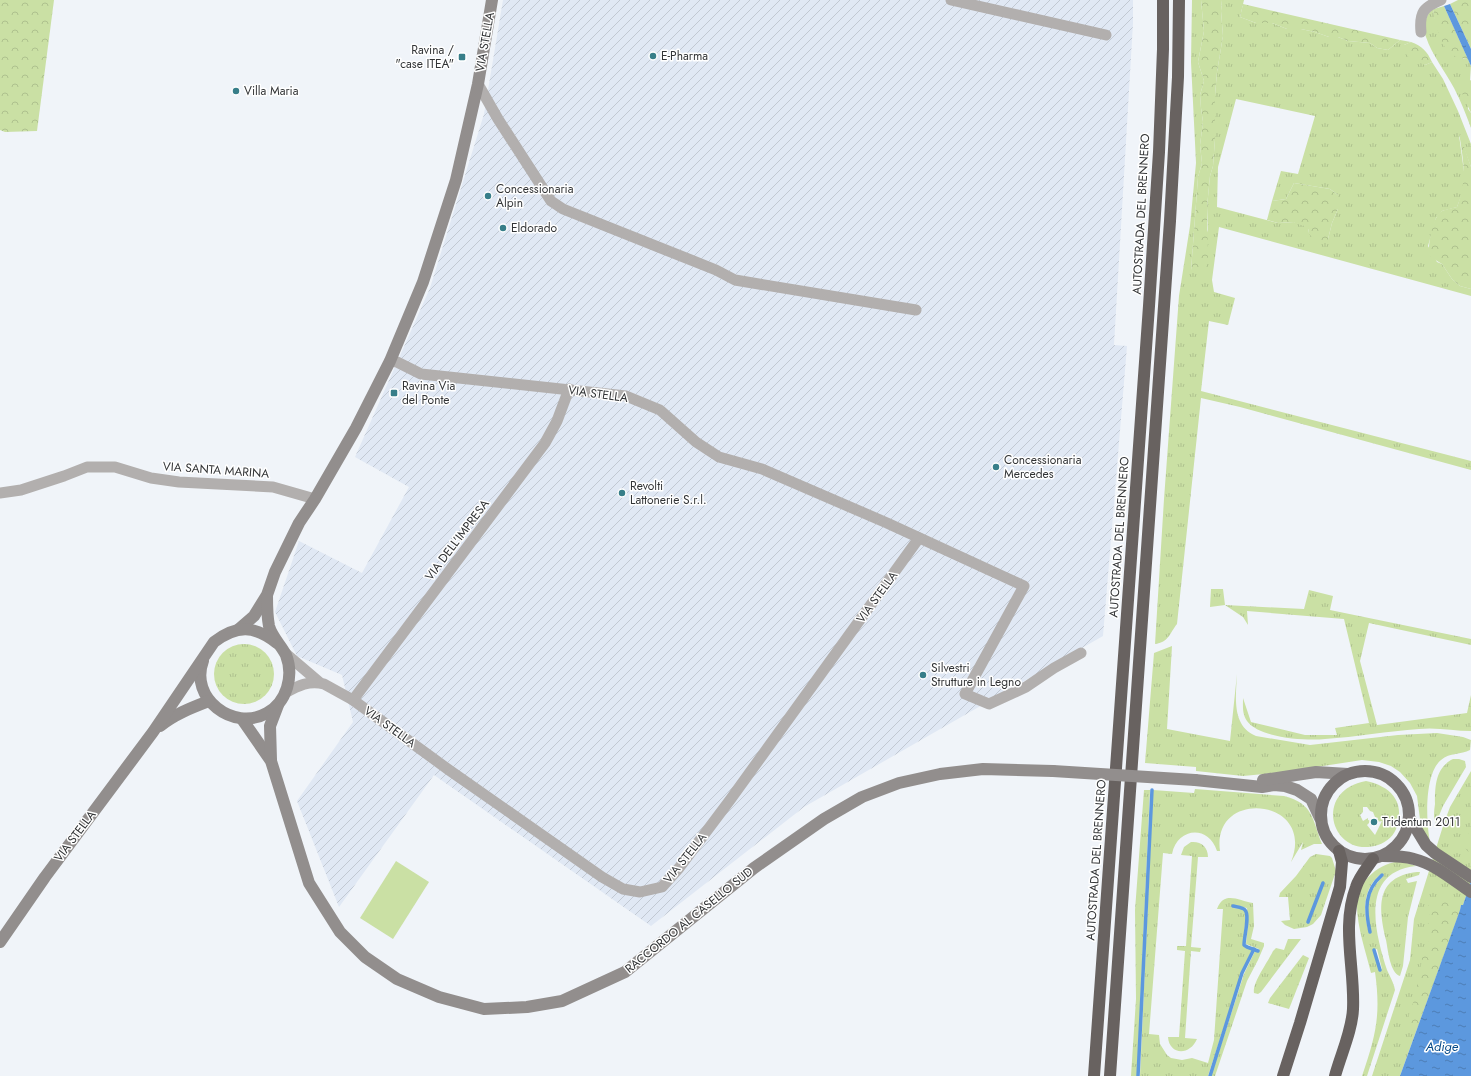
<svg xmlns="http://www.w3.org/2000/svg" width="1471" height="1076" viewBox="0 0 1471 1076" font-family="Jost,sans-serif">
<style>
.industrial{fill:url(#industrial-furrows)}
.grass{fill:url(#grass-tufts);fill-rule:evenodd}
.forest{fill:url(#forest-crowns)}
.garden{fill:#cae0a4}
.water{fill:url(#water-ripples)}
.lines{fill:none;stroke-linecap:round;stroke-linejoin:round}
.stream{stroke:#5c98de;stroke-width:3.5}
.street{stroke:#b2afae;stroke-width:11}
.secondary{stroke:#928e8d;stroke-width:12}
.primary{stroke:#7b7675;stroke-width:12}
.highway{stroke:#686260;stroke-width:12}
.secondary-bridge{stroke:#928e8d;stroke-width:12}
.poi-dot{fill:#377e89;stroke:#fff;stroke-width:1.5}
.labels{text-anchor:middle;dominant-baseline:central;stroke-width:3;stroke-linejoin:round;paint-order:stroke}
.street-label{font-size:12px;fill:#323436;stroke:#fff}
.poi-label{font-size:12px;fill:#323436;stroke:#fff;text-anchor:start}
.water-label{font-size:13px;font-style:italic;fill:#084b8a;stroke:#fff}
</style>
<defs>
<pattern id="industrial-furrows" width="10" height="10" patternUnits="userSpaceOnUse"><rect width="10" height="10" fill="#e0e8f4"/><path d="M-1 1l2-2M0 10L10 0M9 11l2-2" fill="none" stroke="#c1c8d2"/></pattern>
<pattern id="grass-tufts" width="24" height="20" patternUnits="userSpaceOnUse"><rect width="24" height="20" fill="#cae0a4"/><path d="M3 7l-1-3M5 7V3M7 7l1-3M15 17l-1-3M17 17v-4M19 17l1-3" fill="none" stroke="#aec18e"/></pattern>
<pattern id="forest-crowns" width="20" height="18" patternUnits="userSpaceOnUse"><rect width="20" height="18" fill="#cae0a4"/><path d="M2 6a3 3 0 1 1 6 0M12 15a3 3 0 1 1 6 0" fill="none" stroke="#aec18e"/></pattern>
<pattern id="water-ripples" width="26" height="14" patternUnits="userSpaceOnUse"><rect width="26" height="14" fill="#5c98de"/><path d="M2 4q2-2 4 0t4 0M15 11q2-2 4 0t4 0" fill="none" stroke="#4d7db5"/></pattern>
</defs>
<rect width="100%" height="100%" fill="#f0f4f9"/>
<polygon class="industrial" points="503,0 1133,0 1133,23 1114,345 1127,346 1103,636 804,807 651,926 434,775 339,907 297,801 353,722 342,675 297,656 275,612 299,541 362,573 409,487 355,457 430,288 484,114"/>
<g class="grass">
<path d="M1192 0H1201L1204 31 1198 62 1204 81 1200 95 1201 108 1203 122 1200 145 1202 163 1198 177 1191 271 1208 230 1207 207 1210 176 1213 166 1215 139V95L1217 72 1223 36 1221 11 1222 0H1244L1240 17 1256 23H1272L1287 29H1301L1315 32 1329 37H1338L1348 41 1370 43 1377 48 1388 50 1400 40 1411 42 1404 45 1425 65 1432 62 1443 79 1458 111 1471 144V167L1459 135 1465 179 1463 191 1457 207 1442 211 1436 218 1428 246 1437 262 1442 264 1452 279 1460 286 1471 289V296L1219 227 1212 280 1214 292 1235 298 1228 325 1209 321 1201 391 1471 461V470L1240 407 1201 398 1177 624C1169 634 1169 642 1155 644L1164 499 1179 296 1190 226 1196 163 1191 62ZM1236 99 1315 116 1298 174 1281 171 1272 201 1286 199 1294 183 1330 189 1338 195V209L1332 223 1328 239 1309 233 1308 228 1306 226 1294 222 1278 223 1217 207 1218 167Z"/>
<path d="M1434 9C1431 25 1454 46 1463 59H1468L1471 66 1468 109 1471 113V128C1466 115 1461 101 1454 88 1445 71 1432 55 1426 37 1423 28 1425 13 1434 9Z"/>
<path d="M1211 589H1223L1225 605 1304 609 1309 590 1333 596 1330 610 1471 639V645L1369 623 1360 661 1377 725 1467 713 1471 695V731C1454 731 1437 727 1419 729 1388 731 1356 737 1325 739 1306 741 1259 738 1247 721 1242 714 1243 706 1243 698L1251 722 1305 735H1337L1335 728 1369 723 1344 619 1247 611 1248 625 1243 617 1225 605 1210 607Z"/>
<circle cx="244" cy="674" r="30"/>
<path d="M1172 646 1167 729 1230 741 1237 674C1236 696 1231 726 1256 736L1310 745 1398 735 1437 733 1463 737 1471 740 1470 750C1461 755 1450 752 1441 760 1424 774 1426 822 1430 842L1421 827 1417 796 1410 783 1400 772 1391 766 1379 762 1362 760 1284 772 1243 776 1196 771V767L1145 763 1154 653Z"/>
<path d="M1453 759H1459L1465 761 1466 767 1443 806 1436 823C1433 818 1434 811 1435 804 1435 787 1435 768 1453 759Z"/>
<polygon points="1471,771 1471,881 1463,905 1461,905 1460,910 1400,1076 1372,1076 1410,960 1414,919 1443,826 1450,807"/>
<path d="M1366 781C1390 786 1405 801 1397 826 1395 835 1387 842 1378 845 1332 860 1311 791 1366 781ZM1363 807H1367L1370 811 1373 812 1375 817 1378 818 1376 822 1382 821 1375 835 1367 825 1371 821 1368 820V818L1363 821 1360 815 1363 812Z"/>
<path d="M1195 789 1284 796C1314 804 1312 819 1322 844H1314L1301 850 1303 842 1291 862C1317 798 1211 787 1220 851H1217C1208 824 1177 828 1172 854L1163 853 1149 1034 1159 1035 1160 1044 1167 1055 1171 1058 1182 1060 1192 1058 1208 1063 1214 1040 1223 909H1217C1224 890 1239 901 1253 903L1254 926 1251 939 1264 943V946L1258 960 1247 981 1215 1076H1211L1244 974 1255 951 1258 952 1259 949 1246 944 1248 924 1247 908 1234 905 1233 908 1243 909 1245 911V924L1243 944 1246 948 1252 950 1242 971 1208 1076H1140L1153 790 1194 793Z"/>
<polygon points="1144,790 1150,790 1137,1076 1131,1076 1136,999 1135,910"/>
<path d="M1191 842C1201 841 1208 847 1208 857H1198L1191 947 1201 948 1200 952 1191 951 1185 1038 1197 1039C1190 1056 1169 1055 1168 1037H1179L1185 951 1177 950V946H1186L1192 856 1181 855 1184 847Z"/>
<polygon points="1316,854 1330,856 1332,858 1336,871 1321,915 1313,924 1307,927 1294,929 1285,925 1281,921 1290,920 1288,897 1279,897 1280,893 1296,876 1310,857"/>
<path d="M1401 861 1416 866C1359 872 1375 933 1387 970 1390 977 1394 983 1395 990L1367 1076H1362C1376 1035 1381 1015 1375 972L1371 973C1366 952 1356 924 1357 902 1359 879 1380 863 1401 861ZM1381 874 1383 876C1365 895 1366 908 1371 932L1369 933C1363 912 1362 889 1381 874ZM1377 949 1382 969 1379 970 1373 950Z"/>
<path d="M1417 872H1420L1419 875 1406 879 1408 883 1417 881 1408 917 1403 966 1400 976C1390 973 1388 950 1386 940 1379 909 1374 877 1417 872Z"/>
<path d="M1288 939H1301L1261 992 1258 994 1254 993C1252 983 1268 962 1273 951L1276 948 1284 950Z"/>
<polygon points="1303,955 1309,958 1289,1009 1268,1003 1270,998"/>
</g>
<g class="forest">
<polygon points="0,0 54,0 37,131 5,132 0,130"/>
<polygon points="1201,0 1222,0 1221,11 1223,36 1217,72 1215,95 1215,139 1213,166 1210,176 1207,207 1208,260 1206,267 1198,271 1191,271 1198,177 1202,163 1200,145 1203,122 1201,108 1200,95 1204,81 1198,62 1204,31"/>
<polygon points="1458,0 1471,0 1471,49 1450,4"/>
<polygon points="1243,4 1400,40 1388,50 1377,48 1370,43 1348,41 1338,37 1329,37 1315,32 1301,29 1287,29 1272,23 1256,23 1240,17"/>
<path d="M1444 6 1468 59C1448 59 1442 44 1437 28 1435 21 1433 17 1434 9Z"/>
<path d="M1411 42C1422 46 1427 51 1432 62L1425 65C1414 60 1404 59 1404 45Z"/>
<polygon points="1471,80 1471,113 1462,93 1464,84"/>
<path d="M1459 132 1471 167V289L1460 286 1452 279 1442 264 1429 256C1428 245 1432 217 1442 211 1446 209 1453 208 1457 207 1468 178 1463 161 1459 132Z"/>
<path d="M1294 183 1330 189 1338 195V209L1332 223 1328 239 1326 242C1320 241 1311 239 1309 233 1308 229 1309 229 1306 227 1303 224 1297 225 1294 222L1278 223 1267 220 1272 201 1286 199Z"/>
<path d="M1471 831V854C1461 847 1463 839 1471 831Z"/>
<path d="M1435 898 1456 905 1460 910 1417 1028 1410 1024C1406 1012 1414 1005 1416 994 1417 991 1416 988 1417 985 1420 973 1422 961 1423 949L1428 944 1430 938 1426 927 1430 920 1428 904 1430 900Z"/>
</g>
<polygon class="garden" points="396,861 429,882 393,939 360,918"/>
<g class="water">
<polygon points="1450,4 1471,49 1471,66 1444,6"/>
<polygon points="1471,881 1471,1076 1400,1076 1460,910 1461,905 1463,905"/>
</g>
<g class="lines">
<g class="stream">
<path d="M1233 906C1237 907 1243 907 1245 910 1250 915 1244 937 1244 945L1247 947 1258 951"/>
<polyline points="1308,922 1323,883"/>
<path d="M1370 932C1365 910 1364 891 1382 875"/>
<polyline points="1374,950 1380,970"/>
<polyline points="1138,1076 1152,790"/>
<polyline points="1210,1076 1242,973 1254,949"/>
</g>
<g class="street">
<polyline points="951,0 1106,35"/>
<path d="M1421 32C1419 12 1424 7 1441 0"/>
<polyline points="478,84 498,119 551,201 563,209 716,270 735,280 916,310"/>
<polyline points="390,361 397,362 421,374 626,396 660,410 696,442 719,457 762,469 887,523 1024,586 965,694 989,704 1026,687 1054,668 1081,653"/>
<polyline points="0,493 21,490 64,476 87,467 115,467 151,478 179,482 273,487 315,499"/>
<polyline points="285,653 319,682"/>
<path d="M285 693C298 686 309 680 324 684L353 700 449 770 602 877 623 889 640 892 662 887 679 868 730 800 919 538"/>
<polyline points="353,700 545,443 557,421 569,389"/>
</g>
<g class="secondary">
<polyline points="239,629 254,616 267,595 275,572 299,523 315,499 356,428 390,361 423,282 456,180 478,84 492,0"/>
<path d="M203 661C189 698 233 732 267 713 287 702 294 676 286 655 281 645 272 637 269 626 267 616 267 606 267 596"/>
<polyline points="242,719 271,761 309,883 340,932 365,957 397,979 439,997 484,1009 527,1007 562,1001 625,972 754,868 824,819 862,797 899,783 940,774 983,769 1053,771"/>
<path d="M160 726C175 714 191 708 209 701"/>
<polyline points="271,760 270,726 278,705"/>
<polyline points="1195,780 1262,787 1274,785 1285,786 1297,790 1311,799 1320,818"/>
<polyline points="1263,780 1316,772 1348,774"/>
<path d="M0 942 45 877 153 732 214 642C237 625 254 625 277 643"/>
</g>
<g class="primary">
<circle cx="1365" cy="815" r="44"/>
<polyline points="1409,817 1426,845 1435,853 1471,877"/>
<path d="M1383 856C1393 856 1404 856 1414 859 1435 864 1453 880 1471 892"/>
</g>
<g class="highway">
<polyline points="1094,1076 1149,306 1159,152 1163,49 1163,0"/>
<polyline points="1110,1076 1170,221 1178,77 1179,0"/>
<polyline points="1283,1076 1300,1023 1340,887 1342,862 1339,851"/>
<path d="M1335 1076C1341 1054 1352 1031 1353 1009 1355 968 1341 927 1356 887 1359 877 1367 868 1373 859"/>
</g>
<polyline class="secondary-bridge" points="1053,771 1195,780"/>
</g>
<g class="poi-dot">
<circle cx="653" cy="56" r="4"/>
<rect x="458" y="53" width="8" height="8" rx="2"/>
<circle cx="236" cy="91" r="4"/>
<circle cx="488" cy="196" r="4"/>
<circle cx="503" cy="228" r="4"/>
<rect x="390" y="389" width="8" height="8" rx="2"/>
<circle cx="996" cy="467" r="4"/>
<circle cx="622" cy="493" r="4"/>
<circle cx="923" cy="675" r="4"/>
<circle cx="1374" cy="822" r="4"/>
</g>
<g class="labels">
<g class="street-label">
<text transform="translate(485 42) rotate(-80)">VIA STELLA</text>
<text transform="translate(1141 214) rotate(-87)">AUTOSTRADA DEL BRENNERO</text>
<text transform="translate(598 394) rotate(8)">VIA STELLA</text>
<text transform="translate(216 470) rotate(4)">VIA SANTA MARINA</text>
<text transform="translate(1119 537) rotate(-86)">AUTOSTRADA DEL BRENNERO</text>
<text transform="translate(457 540) rotate(-53)">VIA DELL'IMPRESA</text>
<text transform="translate(877 597) rotate(-54)">VIA STELLA</text>
<text transform="translate(390 727) rotate(36)">VIA STELLA</text>
<text transform="translate(75 836) rotate(-53)">VIA STELLA</text>
<text transform="translate(685 858) rotate(-51)">VIA STELLA</text>
<text transform="translate(1096 860) rotate(-86)">AUTOSTRADA DEL BRENNERO</text>
<text transform="translate(689 920) rotate(-39)">RACCORDO AL CASELLO SUD</text>
</g>
<g class="poi-label">
<text x="454" y="50" text-anchor="end">Ravina /<tspan x="454" dy="14">"case ITEA"</tspan></text>
<text x="661" y="56">E-Pharma</text>
<text x="244" y="91">Villa Maria</text>
<text x="496" y="189">Concessionaria<tspan x="496" dy="14">Alpin</tspan></text>
<text x="511" y="228">Eldorado</text>
<text x="402" y="386">Ravina Via<tspan x="402" dy="14">del Ponte</tspan></text>
<text x="1004" y="460">Concessionaria<tspan x="1004" dy="14">Mercedes</tspan></text>
<text x="630" y="486">Revolti<tspan x="630" dy="14">Lattonerie S.r.l.</tspan></text>
<text x="931" y="668">Silvestri<tspan x="931" dy="14">Strutture in Legno</tspan></text>
<text x="1382" y="822">Tridentum 2011</text>
</g>
<g class="water-label">
<text x="1442" y="1046">Adige</text>
</g>
</g>
</svg>
